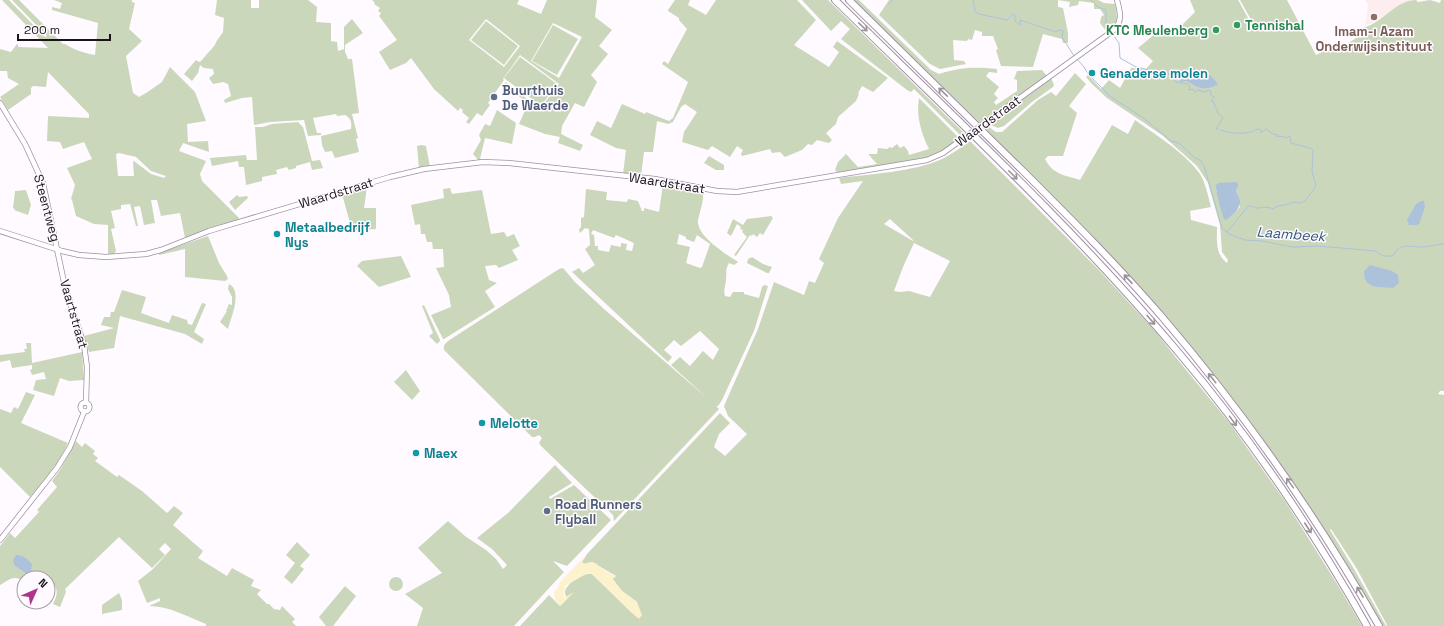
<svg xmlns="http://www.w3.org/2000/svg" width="1444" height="626" viewBox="0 0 1444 626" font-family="'Space Grotesk',sans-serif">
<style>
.education{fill:#fdedef}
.green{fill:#cbd7ba;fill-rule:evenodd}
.sand{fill:#fcf2cc}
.water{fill:#acc2da}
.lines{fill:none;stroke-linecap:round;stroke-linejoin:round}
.stream{stroke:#acc2da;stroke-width:1}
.secondary-casing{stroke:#a08fa4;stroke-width:6}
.highway-casing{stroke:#a08fa4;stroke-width:8}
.secondary{stroke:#fff;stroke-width:4.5}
.highway{stroke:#fff;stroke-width:6}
.secondary-bridge-casing{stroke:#a08fa4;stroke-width:6;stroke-linecap:butt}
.secondary-bridge{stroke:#fff;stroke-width:4.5}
.oneway{stroke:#989598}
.education-dot{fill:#8d6e63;stroke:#fefaff;stroke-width:1.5}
.leisure-dot{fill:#2e9e5b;stroke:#fefaff;stroke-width:1.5}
.culture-dot{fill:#0f9aa8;stroke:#fefaff;stroke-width:1.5}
.service-dot{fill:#5c6f8a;stroke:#fefaff;stroke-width:1.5}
.labels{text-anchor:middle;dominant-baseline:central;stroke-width:3;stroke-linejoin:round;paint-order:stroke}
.leisure-label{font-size:13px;font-weight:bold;fill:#27864d;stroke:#fefaff;text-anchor:start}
.education-label{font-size:13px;font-weight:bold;fill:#785e54;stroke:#fefaff}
.culture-label{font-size:13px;font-weight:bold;fill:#0d838f;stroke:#fefaff;text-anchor:start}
.service-label{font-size:13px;font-weight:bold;fill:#4e5e75;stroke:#fefaff;text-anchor:start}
.street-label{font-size:13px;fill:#19131a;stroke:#fefaff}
.water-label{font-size:14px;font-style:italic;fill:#34577b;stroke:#fefaff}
</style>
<rect width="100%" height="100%" fill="#fefaff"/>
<polygon class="education" points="1365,0 1410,0 1390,11 1375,22 1365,26 1368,5"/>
<g class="green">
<path d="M2 0H9L45 37 47 36 12 0H19L63 44H65C74 50 84 53 95 55L98 23 52 10V7L60 9 62 3 54 0H132V2L135 3 129 29 142 41 126 56 133 93 139 97 146 93 162 82 170 67 195 92 206 121 187 124 188 142 208 141 209 152 183 143 179 151 206 161 200 174 202 181 239 218 238 220 185 238 180 213 161 216 157 200H151L155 223 144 225 140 206 134 207 138 226H136L130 204 121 205V209L111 211 115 228 111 229 116 251 113 255H108V225L94 224 76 216 72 200 71 199 75 185 67 168 92 159 84 142 63 149 60 142 47 141 48 116 89 118V114L48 72 46 87 33 86 31 88V94L8 110 0 97 19 84 8 78 7 71H0V42V49L11 52 17 44 18 45V47L48 48ZM119 153 136 157 151 171 166 176 164 178 151 174 134 161 133 162 134 176H118L116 154Z"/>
<path d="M217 0H251V8H259V0H308L317 7 316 22 331 23V41L337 42 338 51 344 49V27L352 19 363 33 345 45V52L348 59H352L359 113 352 114 358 138 356 139 359 152 335 158 332 151 325 152 322 145 321 136 351 129C352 123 351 118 345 115L337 116 336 114 313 118 317 133H321V135L308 136 304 120 270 122 254 125 252 97 242 98 225 103 224 100 231 96 228 84 223 82 213 84 209 78 214 74 213 69 204 68 200 65 198 73 192 81 184 74 196 60 199 62 201 61 215 45 216 42 223 32 224 18 215 15Z"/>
<path d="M372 0H519L517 4 541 14 547 0H597L595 17 612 30 599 46 608 54 591 75 597 82 584 107 575 103 562 126 561 134 583 145 580 151 558 143 560 137 545 134 519 124 527 106 523 102 524 100 504 85 506 82 540 109 559 84 520 55 503 79 504 80 488 103 490 105 482 116 477 113 469 124 466 122 469 118 462 112 463 110 460 108 458 111 434 89 411 58 406 63 390 70 379 52 397 40 379 16 381 13 378 11 380 8 374 4 375 3ZM486 19 520 46 504 67 469 40ZM553 23 582 37 559 78 531 61Z"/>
<polygon points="675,0 690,0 688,5 706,15 716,0 797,0 816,20 794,45 829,67 839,52 833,47 837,41 888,78 873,92 862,86 858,93 859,94 856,101 838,117 836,124 826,133 832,140 829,143 817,140 812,145 808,144 802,150 785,157 780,152 772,153 770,149 742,156 741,154 743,150 737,146 730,157 712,146 708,150 682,142 684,132 697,112 685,104 681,107 673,122 668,124 657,121 653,152 644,152 641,176 623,174 626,150 616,148 590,135 597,121 611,128 622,104 645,114 646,112 669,121 673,118 688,82 662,64 664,61 668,64 687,29 679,20 679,18 668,11 668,10"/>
<polygon points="802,0 828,0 966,135 963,138 914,89 911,92 907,90 841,39 850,29 841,21 831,31"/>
<path d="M854 0H859L931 70 939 74C963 67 973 67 997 69V73L989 72 986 76 999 87 994 94 998 98 994 102 996 105 1017 91V80L1014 79 1017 71 1042 70 1047 76 981 124Z"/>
<path d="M889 0H1098L1104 3 1115 4C1117 15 1120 29 1107 32L1100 23 1101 17 1104 15 1100 9H1094V3L1079 1 1078 5 1069 7 1070 2 1058 0V7L1063 8 1068 33V43H1063L1062 39 1043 34 1033 67 1001 66 996 50 998 49 993 36H982V32L975 30 972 40 968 39 967 41 953 40 954 60 964 61 966 64 940 69 930 64 879 15Z"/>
<path d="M1190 0H1238L1256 32 1254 25 1240 0H1287L1316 55 1335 46 1340 48 1358 37 1355 31C1362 28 1370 26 1376 22 1388 14 1401 0 1416 0L1418 2 1430 0 1440 3 1441 0H1444V391H1440L1438 394 1444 395V626H1386L1387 625 1357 569 1331 529 1330 530 1354 569 1386 626H1383C1326 529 1264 435 1193 349 1129 271 1057 200 986 129L989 127 996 132H1002L1038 100 1051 92 1056 96 1075 73 1086 84 1069 106 1077 113 1063 156H1048L1045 159C1053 175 1065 175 1080 180L1112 125 1128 134 1135 120C1157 136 1184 152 1200 174 1206 184 1208 196 1211 207L1190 211 1191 220 1217 227C1217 240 1215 254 1227 263L1228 260 1222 252 1220 225 1208 183 1197 166 1162 135 1107 98 1092 84 1086 77 1088 75 1101 89 1109 80 1120 88 1131 68 1146 69 1153 61 1138 48 1162 28 1170 37 1195 12ZM1218 183 1238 187 1236 191 1240 207 1230 217 1223 215 1219 196 1216 190Z"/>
<polygon points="486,21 518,46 504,65 471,40"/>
<polygon points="553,25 578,39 557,75 532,61"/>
<polygon points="520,57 557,84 541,106 504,78"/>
<polygon points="1051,78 1054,85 1053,87 1032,102 1004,126 998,128 989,124"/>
<path d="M919 98 960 139 938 154 926 159 840 172H837L835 170 838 162 846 154 858 167 877 164 868 154H877L878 148 887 149 890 147 892 148 897 144 900 148 904 146 908 151 909 155 929 149C921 133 916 116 919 98Z"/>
<polygon points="497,110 516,123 512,144 485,138 480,159 482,161 479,161 473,154 481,140 479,135 485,124 490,126"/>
<polygon points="298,122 303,127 312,161 320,160 323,168 312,170 310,162 296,166 296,168 289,170 287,167 276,170 277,174 262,177 262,181 246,185 244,167 239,167 238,161 212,166 210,158 246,155 247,160 257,160 255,127 263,127 272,124"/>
<path d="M970 141 1098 269 1155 331 1174 355 1228 421 1285 501 1339 587 1362 626H520L549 595 560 606 567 599 565 593C565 584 583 572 592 574L631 612 639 618 637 602 622 591 612 578 616 576 592 562 584 564 582 562 587 554 720 413 730 423 719 434 714 447 725 456 747 434 728 416 724 406 758 329 774 282 804 295 809 281 815 283 824 263 819 259 838 218 863 181 841 184 839 178C869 174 914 172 942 159 952 154 961 147 970 141ZM890 219 913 240V241L884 224ZM914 243 950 261 930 297 909 291 900 292 894 291 903 267Z"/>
<polygon points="421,145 426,146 430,167 419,169 417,146"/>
<polygon points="709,156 724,165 724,170 716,170 704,163"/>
<path d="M663 184 703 192C704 201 700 211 698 220 696 236 726 254 738 262L734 265 729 263C725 270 727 271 726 279 726 286 723 289 725 296L730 297 733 292H744V294L759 298 762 287 764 285 768 286 754 331 722 400 718 406H716L719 409 614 521 613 515 541 446 539 443 542 438 539 435 535 437H532L444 350C443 345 445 344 448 341L559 269 563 268 575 282 604 309 707 398 671 365 680 357 690 366 703 351 713 360 719 349 700 331 681 346 674 340 664 350 672 357 668 362 572 272 579 268 583 273 595 265 585 249 590 245 589 229 585 228 580 233 579 230 581 227V218L584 217 586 189 607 192 606 200 627 202 628 199 638 201 642 211H644V208L659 212ZM593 230 614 238 616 235 634 243 632 251 626 250 627 244 621 243V247L611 245 609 252 598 250V246H595L594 235 591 234ZM679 234 686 237V239L694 242 697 235 710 244 702 267 700 268 686 263 690 247 677 244Z"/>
<polygon points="367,187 364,208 376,208 376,229 352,230 342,194"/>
<polygon points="450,188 452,194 482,190 491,234 504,232 507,237 514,234 520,246 512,250 518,260 499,268 496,265 485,266 489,280 497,283 485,291 495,307 444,339 443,339 431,315 451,307 449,295 436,268 444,267 443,249 433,249 432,242 427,242 425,234 421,234 420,224 415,225 411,205 444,198 443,189"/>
<polygon points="26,190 31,205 28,215 14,210 15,209 13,208 15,191"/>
<polygon points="237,195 239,197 247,196 248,198 235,210 229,202"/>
<polygon points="771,216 773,218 763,235 760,233 757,237 753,234 752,236 750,235 736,256 734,255 747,237 742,232 743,230 740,229 741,227 737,224 731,236 727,233 733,219 743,225 747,219"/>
<polygon points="208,236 219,263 227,276 228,279 225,281 185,277 185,249 159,255 159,253"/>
<polygon points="401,256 411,277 379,287 357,266 362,261"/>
<polygon points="752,257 763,264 772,267 769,273 767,273 747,263 748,259"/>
<path d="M229 284C243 291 231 318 228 329L220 322 227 311H226L229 304 232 305V297L228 289Z"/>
<polygon points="122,290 146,297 141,313 169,323 172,315 187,320 188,324 192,325 202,303 206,304 194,332 204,339 202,344 185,334 120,316 114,348 89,352 84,336 114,328 101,325 104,317 110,317 111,312 114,312"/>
<polygon points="424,305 440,340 440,341 437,344 429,336 433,333 422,306"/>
<polygon points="26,343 31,343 32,363 82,352 84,380 69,381 60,378 54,396 33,390 36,380 46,379 44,372 32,375 30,370 32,369 32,365 12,368 10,360 0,362 0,355 25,352 24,349 27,349"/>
<polygon points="406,370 420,391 412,400 394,382"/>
<path d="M26 392 35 395 21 423 68 443C59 463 45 480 30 497L0 467V409L11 413 14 407 18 409Z"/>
<path d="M76 441 82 447 85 443 95 451 93 454 98 458 95 461 117 477 119 475 142 491 167 513 174 506 183 513 173 525 203 551 198 558 227 576 232 568 254 580 251 586 261 590 257 594 267 604H269L274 609 280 610 282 606 295 619 292 622 296 626H206V624C188 617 169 606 149 606L160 601V598L147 603 138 581 153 569 171 549 165 543 159 549 165 555 152 568 119 537 65 589 66 592 60 607 53 604C60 591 57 584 45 577L44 578H24V582C15 574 9 580 0 585V546L10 533 15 538 39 512 37 510 57 487 52 481 60 470Z"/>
<polygon points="555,465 572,483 549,497 550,499 574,485 611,520 567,566 553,561 564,572 514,626 417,626 423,608 405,594 442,573 418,548 448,521 465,536 486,550 496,559 503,569 507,565 492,549 477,538 508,513"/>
<polygon points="297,542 310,555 300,566 304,569 292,584 284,577 295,563 286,555"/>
<circle cx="396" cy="584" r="7"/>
<polygon points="345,586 356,596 333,626 326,626 319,617"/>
<polygon points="119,593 122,600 122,610 102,614 102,605"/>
</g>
<polygon class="sand" points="587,554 582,562 584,564 592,562 597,564 598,566 616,577 612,579 622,591 637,602 642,615 639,619 631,612 592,574 588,573 565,586 564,598 574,592 560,606 555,599 554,592 558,588 560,582"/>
<g class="water">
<path d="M1197 70C1207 72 1212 76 1218 84 1206 91 1199 89 1187 81L1181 82 1180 80 1186 73Z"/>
<path d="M1236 182 1238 184V187L1236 191C1237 195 1239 197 1240 201 1241 208 1232 216 1226 220L1224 219C1222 213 1215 190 1216 185L1218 183Z"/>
<polygon points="1421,201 1424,201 1425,207 1419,224 1417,225 1409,225 1407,220 1416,204"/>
<path d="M1370 265 1392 271 1398 275 1399 283 1393 288C1379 287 1363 289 1364 271Z"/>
<path d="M16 555C24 555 27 559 32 564L31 571 27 574 14 565 13 560Z"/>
</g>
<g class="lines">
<g class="stream">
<polyline points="973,0 975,11 979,14 1007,20 1013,14 1015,15 1015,21 1021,25 1020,20 1056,32 1059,30 1063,31 1062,37 1074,56"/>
<polyline points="1091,0 1098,7 1106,10 1106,25 1109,30"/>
<polyline points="889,4 892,0"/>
<polyline points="1113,35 1119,43 1120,58 1136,67 1169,74 1176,82 1188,84 1190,86 1189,89 1190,90 1193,89 1195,92 1198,90 1205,92 1210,90 1211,92 1210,94 1214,97 1211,101 1214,102 1215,107 1218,109 1217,112 1223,118 1216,129 1218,129"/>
<path d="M1077 59 1084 67 1088 74 1111 97 1142 117 1171 141 1179 143 1195 158 1200 160 1204 166 1222 228 1229 234 1245 240 1262 241 1292 247 1318 246 1376 251 1383 256H1393C1399 242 1411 247 1421 247 1429 247 1436 244 1444 244"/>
<path d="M1221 130C1231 134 1249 135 1257 129L1261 130V133L1266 129 1273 134 1278 135 1277 137 1281 136 1287 138 1289 136 1290 137 1291 143 1310 148 1313 150V152L1312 171 1316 186 1305 201 1300 203 1293 202C1287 206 1279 204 1273 209 1268 206 1262 208 1256 208 1254 207 1252 206 1249 206L1245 210 1227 232"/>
</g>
<g class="secondary-casing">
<g id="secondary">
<polyline points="0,103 25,144 43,183 65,287 84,345 87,367 86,403"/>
<path d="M992 118 1114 30C1123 21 1120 11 1117 0"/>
<polyline points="0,231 62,251 79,255 106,257 146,254 161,250 209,231 390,177 424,169 483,162 509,163 655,179 717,191 737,192 927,160 943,153 957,143"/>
<circle cx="85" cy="407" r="4.5"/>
<polyline points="0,540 57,468 70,447 84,412"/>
</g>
</g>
<g class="highway-casing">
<g id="highway">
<path d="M835 0C952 115 1073 227 1179 353 1251 438 1313 530 1367 626"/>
<path d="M849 0C907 57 965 114 1023 171 1071 219 1119 267 1163 318 1245 414 1317 517 1379 626"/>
</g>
</g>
<use href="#secondary" class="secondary"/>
<use href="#highway" class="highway"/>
<g class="secondary-bridge-casing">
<polyline id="secondary-bridge" points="957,143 992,118"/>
</g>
<use href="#secondary-bridge" class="secondary-bridge"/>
</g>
<defs><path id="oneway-shaft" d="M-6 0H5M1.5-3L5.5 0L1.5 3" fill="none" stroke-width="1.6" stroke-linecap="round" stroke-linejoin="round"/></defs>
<g class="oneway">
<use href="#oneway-shaft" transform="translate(863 27) rotate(44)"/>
<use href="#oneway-shaft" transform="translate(943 92) rotate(-136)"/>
<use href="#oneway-shaft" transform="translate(1013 175) rotate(45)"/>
<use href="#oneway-shaft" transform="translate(1128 279) rotate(-133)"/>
<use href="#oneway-shaft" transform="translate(1151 320) rotate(49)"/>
<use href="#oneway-shaft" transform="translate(1212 378) rotate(-129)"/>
<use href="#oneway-shaft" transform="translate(1233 421) rotate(53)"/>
<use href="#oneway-shaft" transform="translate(1290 483) rotate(-125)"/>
<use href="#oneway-shaft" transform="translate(1308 528) rotate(57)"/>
<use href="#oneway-shaft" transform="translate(1360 592) rotate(-121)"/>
</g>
<circle class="education-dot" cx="1374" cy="17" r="4"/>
<g class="leisure-dot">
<circle cx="1237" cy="25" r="4"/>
<circle cx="1216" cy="30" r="4"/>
</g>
<g class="culture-dot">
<circle cx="1092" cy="73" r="4"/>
<circle cx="277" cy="234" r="4"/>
<circle cx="482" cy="423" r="4"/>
<circle cx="416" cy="453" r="4"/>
</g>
<g class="service-dot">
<circle cx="494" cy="97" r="4"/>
<circle cx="547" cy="511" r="4"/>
</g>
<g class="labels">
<g class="leisure-label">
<text x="1245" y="25">Tennishal</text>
<text x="1208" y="30" text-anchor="end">KTC Meulenberg</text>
</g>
<g class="education-label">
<text x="1374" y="31">Imam-ı Azam<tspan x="1374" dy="15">Onderwijsinstituut</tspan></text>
</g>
<g class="culture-label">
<text x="1100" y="73">Genaderse molen</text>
<text x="285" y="227">Metaalbedrijf<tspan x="285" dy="15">Nys</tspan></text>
<text x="490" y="423">Melotte</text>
<text x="424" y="453">Maex</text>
</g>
<g class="service-label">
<text x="502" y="90">Buurthuis<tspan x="502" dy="15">De Waerde</tspan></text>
<text x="555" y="504">Road Runners<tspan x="555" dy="15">Flyball</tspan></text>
</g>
<g class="street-label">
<text transform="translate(988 121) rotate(-36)">Waardstraat</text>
<text transform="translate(667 183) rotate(9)">Waardstraat</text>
<text transform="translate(336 193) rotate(-17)">Waardstraat</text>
<text transform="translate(47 208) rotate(75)">Steentweg</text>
<text transform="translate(74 314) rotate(74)">Vaartstraat</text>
</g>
<g class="water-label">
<text transform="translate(1291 234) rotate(4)">Laambeek</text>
</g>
</g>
<g transform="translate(36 590) rotate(45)"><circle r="19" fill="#fefaff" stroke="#a29ea3"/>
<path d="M0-3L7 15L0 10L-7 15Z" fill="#ad358c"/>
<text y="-6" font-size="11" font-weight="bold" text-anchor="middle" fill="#19131a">N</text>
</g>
<path d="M18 34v6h92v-6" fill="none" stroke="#19131a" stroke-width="2"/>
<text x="24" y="34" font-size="12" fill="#19131a" stroke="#fefaff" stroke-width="3" paint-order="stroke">200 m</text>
</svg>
